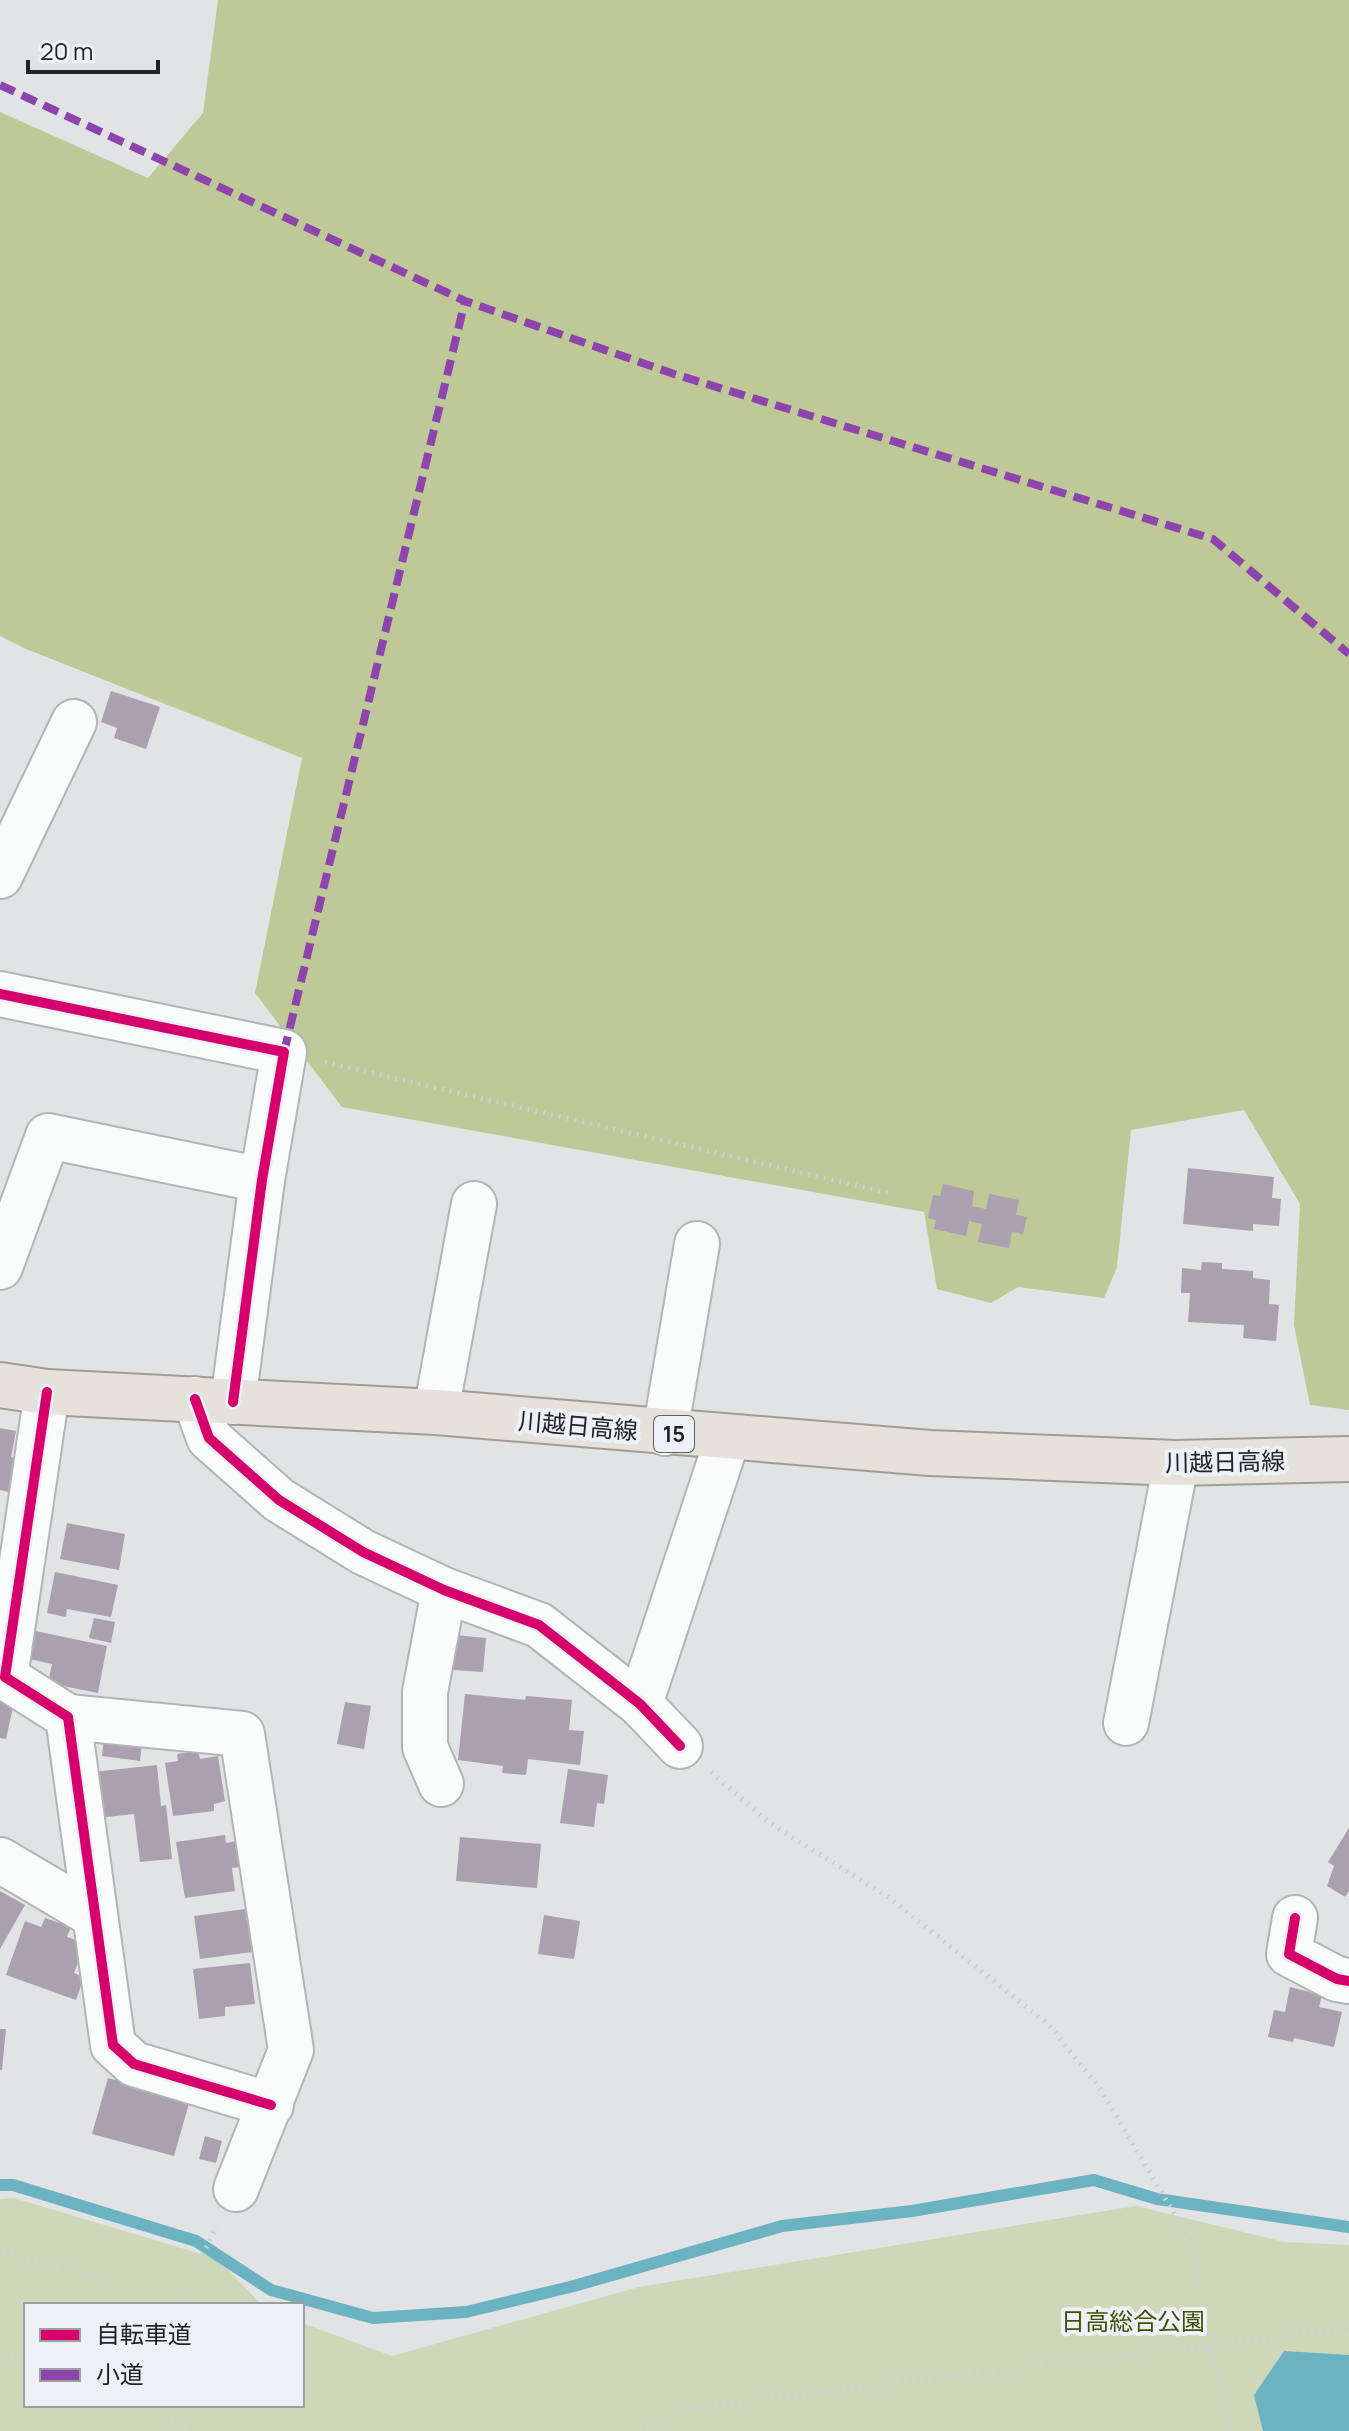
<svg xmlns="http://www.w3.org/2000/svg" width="1349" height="2431" viewBox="0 0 1349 2431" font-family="Manrope,'Noto Sans JP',sans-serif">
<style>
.green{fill:#ced7b7}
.forest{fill:#bec997}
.water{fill:#6bb3c1}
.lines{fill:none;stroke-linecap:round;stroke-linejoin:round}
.stream{stroke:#6bb3c1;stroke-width:12}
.building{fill:#aaa0af}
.minor-casing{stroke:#b3b4b6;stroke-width:48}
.major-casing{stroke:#a29d92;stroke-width:48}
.path{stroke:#cfcfd0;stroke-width:5;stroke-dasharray:2 6;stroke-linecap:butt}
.minor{stroke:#fafbfb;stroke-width:44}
.major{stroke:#e5e2dc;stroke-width:44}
.quiet{stroke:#8e44ad;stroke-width:8;stroke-dasharray:16 8;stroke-linecap:butt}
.cycleway-casing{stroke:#edf0f5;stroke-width:15}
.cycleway{stroke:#d6006c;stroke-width:10}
.labels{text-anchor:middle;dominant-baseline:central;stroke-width:8;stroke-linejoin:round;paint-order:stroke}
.shield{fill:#edf0f5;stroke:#5f6063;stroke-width:2}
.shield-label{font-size:22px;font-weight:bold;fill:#222325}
.street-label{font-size:24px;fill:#222325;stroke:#edf0f5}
.park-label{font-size:24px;fill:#434e07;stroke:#edf0f5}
</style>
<rect width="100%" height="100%" fill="#e1e3e5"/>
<polygon class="green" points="14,2198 218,2259 262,2305 26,2305 26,2405 302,2405 302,2323 392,2356 639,2287 1136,2206 1284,2242 1349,2245 1349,2431 0,2431 0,2199"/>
<polygon class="forest" points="218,0 1349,0 1349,1410 1310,1405 1294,1325 1300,1204 1244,1110 1131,1130 1117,1267 1104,1298 1018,1287 991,1303 937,1289 924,1212 342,1107 255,993 302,758 26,649 0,636 0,112 148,178 203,113"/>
<polygon class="water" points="1284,2351 1349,2355 1349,2431 1263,2431 1254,2395"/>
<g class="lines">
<polyline class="stream" points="0,2185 13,2185 196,2241 271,2290 373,2318 466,2312 574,2286 782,2226 912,2211 1094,2180 1157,2199 1349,2227"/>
</g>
<g class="building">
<polygon points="111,691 160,707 146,749 114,738 117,728 101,722"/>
<polygon points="1188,1168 1274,1177 1272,1198 1281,1199 1279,1226 1253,1224 1253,1231 1183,1224"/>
<polygon points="943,1184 974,1191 972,1206 986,1209 989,1194 1019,1200 1016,1215 1027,1217 1023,1234 1012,1232 1009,1248 978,1242 982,1224 969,1221 966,1236 934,1229 936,1220 928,1218 933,1195 940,1196"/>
<polygon points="1202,1262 1222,1263 1222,1269 1253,1271 1253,1278 1270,1280 1269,1304 1279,1305 1276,1341 1243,1338 1244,1325 1188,1322 1190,1293 1181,1293 1182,1268 1201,1270"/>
<polygon points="0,1428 16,1431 11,1457 20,1460 13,1493 0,1490"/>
<polygon points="67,1523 125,1534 119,1570 60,1559"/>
<polygon points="55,1572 118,1585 111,1617 67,1609 66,1617 47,1613"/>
<polygon points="94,1618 115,1622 111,1643 89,1638"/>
<polygon points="31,1630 107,1646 98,1693 48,1683 52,1664 25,1658"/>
<polygon points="455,1635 486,1638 483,1672 453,1670"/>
<polygon points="465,1694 525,1700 526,1696 572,1700 569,1730 584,1731 580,1765 528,1759 526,1775 502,1773 503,1766 458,1760"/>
<polygon points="0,1695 15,1698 6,1739 0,1738"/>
<polygon points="345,1702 371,1706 364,1749 337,1744"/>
<polygon points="105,1730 143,1735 140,1761 102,1756"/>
<polygon points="198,1751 200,1759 218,1756 225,1801 214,1804 214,1811 173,1816 165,1763 178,1761 177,1754"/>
<polygon points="157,1765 161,1806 166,1805 172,1859 140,1862 134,1814 98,1818 93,1772"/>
<polygon points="568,1769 608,1775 604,1804 597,1803 594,1827 560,1823"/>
<polygon points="1349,1828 1349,1891 1345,1897 1327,1886 1334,1866 1328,1862"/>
<polygon points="225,1835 226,1843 237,1841 241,1867 232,1868 235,1891 185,1898 176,1842"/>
<polygon points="460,1837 541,1844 537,1888 456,1881"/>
<polygon points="0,1891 25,1905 0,1949"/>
<polygon points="245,1909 252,1952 200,1959 194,1916"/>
<polygon points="544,1915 580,1921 574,1959 538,1954"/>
<polygon points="45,1918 71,1927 67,1937 86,1943 74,1973 84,1977 76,2000 6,1975 25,1921 41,1927"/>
<polygon points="250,1963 255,2004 225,2007 225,2016 199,2019 193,1969"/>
<polygon points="1290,1987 1322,1995 1319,2007 1342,2012 1334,2047 1294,2038 1293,2042 1268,2037 1274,2010 1285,2012"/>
<polygon points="0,2029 6,2029 2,2070 0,2070"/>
<polygon points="108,2078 190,2100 174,2156 92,2134"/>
<polygon points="205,2136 222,2141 216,2163 199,2159"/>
</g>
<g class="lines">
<g class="minor-casing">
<g id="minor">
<polyline points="0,876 74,722"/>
<polyline points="0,994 284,1052 262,1180 233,1402"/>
<polyline points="0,1267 48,1136 262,1180"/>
<polyline points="47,1392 5,1677 68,1717 113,2045 134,2064 271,2105"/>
<polyline points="195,1399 209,1438 279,1500 363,1552 444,1590 539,1625 640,1704 680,1746"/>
<polyline points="436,1412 474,1204"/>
<polyline points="665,1433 697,1244"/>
<polyline points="640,1704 728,1437"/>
<polyline points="68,1717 242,1734 291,2050 236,2189"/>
<polyline points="1126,1723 1176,1463"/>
<polyline points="441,1784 425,1747 425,1692 444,1590"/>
<polyline points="0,1860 95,1916"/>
<polyline points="1295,1918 1289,1954 1337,1979 1349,1981"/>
</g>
</g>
<g class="major-casing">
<polyline id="major" points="0,1385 47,1392 436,1412 930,1453 1176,1463 1349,1459"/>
</g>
<g class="path">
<polyline points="325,1062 889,1193"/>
<polyline points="711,1772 771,1824 888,1897 1049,2025 1101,2090 1192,2244 1209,2345 1231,2431"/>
<polyline points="0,2250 116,2283"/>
<polyline points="177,2305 217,2226"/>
<polyline points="0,2351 26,2360"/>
<polyline points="138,2405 199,2431"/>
<polyline points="636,2431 693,2408 1349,2328"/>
</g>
<use href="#minor" class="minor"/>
<use href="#major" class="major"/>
<g class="quiet">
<polyline points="0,85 465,301 674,374 1213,539 1349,654"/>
<polyline points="284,1052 465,301"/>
</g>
<g class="cycleway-casing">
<g id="cycleway">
<polyline points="0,994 284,1052 262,1180 233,1402"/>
<polyline points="47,1392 5,1677 68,1717 113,2045 134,2064 271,2105"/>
<polyline points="195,1399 209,1438 279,1500 363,1552 444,1590 539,1625 640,1704 680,1746"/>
<polyline points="1295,1918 1289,1954 1337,1979 1349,1981"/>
</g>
</g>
<use href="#cycleway" class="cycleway"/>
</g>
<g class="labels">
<rect class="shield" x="654" y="1416" width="40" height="36" rx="6"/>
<g class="shield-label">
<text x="674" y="1434">15</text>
</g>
<g class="street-label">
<text transform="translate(578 1425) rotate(5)">川越日高線</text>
<text transform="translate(1225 1461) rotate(-1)">川越日高線</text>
</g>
<g class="park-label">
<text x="1133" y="2320">日高総合公園</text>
</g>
</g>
<rect x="24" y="2303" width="280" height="104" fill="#edf0f5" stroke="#9c9ea2" stroke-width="2"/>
<rect x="40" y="2329" width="40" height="12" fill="#d6006c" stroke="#9c9ea2" stroke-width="2"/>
<text x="96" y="2343" font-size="24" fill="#222325">自転車道</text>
<rect x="40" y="2369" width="40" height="12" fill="#8e44ad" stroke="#9c9ea2" stroke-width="2"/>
<text x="96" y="2383" font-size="24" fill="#222325">小道</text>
<path d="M28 60v12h130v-12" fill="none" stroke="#222325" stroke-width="4"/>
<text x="40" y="60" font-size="24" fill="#222325" stroke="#edf0f5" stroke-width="6" paint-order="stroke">20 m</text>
</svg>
